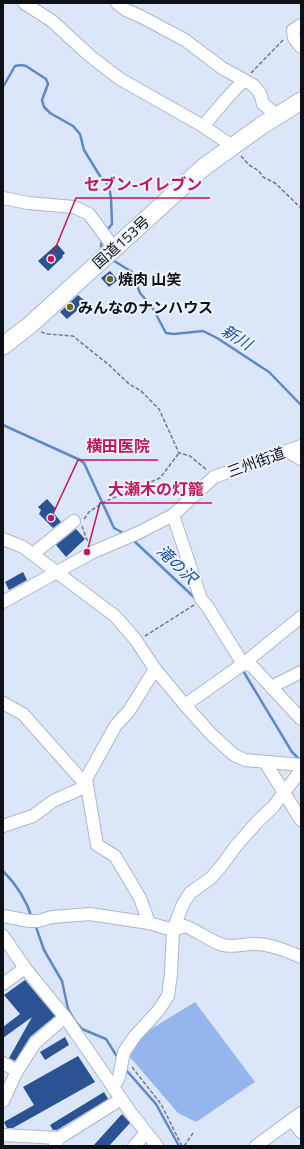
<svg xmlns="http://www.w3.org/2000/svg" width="304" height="1149" viewBox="0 0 304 1149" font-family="'Titillium Web','Noto Sans JP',sans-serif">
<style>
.green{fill:#94b6ed}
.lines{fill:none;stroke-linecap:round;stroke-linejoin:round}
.stream{stroke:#5e88cd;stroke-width:2.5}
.building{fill:#2b5293}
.minor-casing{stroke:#acb7c9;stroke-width:14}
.highway-casing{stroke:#acb7c9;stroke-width:19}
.path{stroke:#727a86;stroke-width:1.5;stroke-dasharray:4 2;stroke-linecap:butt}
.minor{stroke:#fff;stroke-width:12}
.highway{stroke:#fff;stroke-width:17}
.poi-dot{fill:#6d6d0f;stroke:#edf4ff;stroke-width:1.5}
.labels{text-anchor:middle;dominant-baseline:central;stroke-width:4;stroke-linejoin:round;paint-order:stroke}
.street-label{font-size:15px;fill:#0d1117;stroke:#edf4ff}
.poi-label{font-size:15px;font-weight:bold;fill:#0d1117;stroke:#edf4ff;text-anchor:start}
.water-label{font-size:16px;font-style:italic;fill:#16499b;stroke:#edf4ff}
.leader{fill:none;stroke:#c2185b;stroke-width:1.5}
.callout-dot{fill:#c2185b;stroke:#edf4ff;stroke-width:1.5}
.callout-label{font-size:16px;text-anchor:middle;font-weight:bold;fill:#c2185b;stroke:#edf4ff;stroke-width:4;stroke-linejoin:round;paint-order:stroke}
</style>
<rect width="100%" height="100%" fill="#dbe7f9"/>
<polygon class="green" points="195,1002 255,1082 196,1122 178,1113 130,1057 138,1037"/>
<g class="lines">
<g class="stream">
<polyline points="3,87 15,66 21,65 26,66 46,79 48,84 42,100 44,107 50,113 73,126 80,134 84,150 100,176 109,186 111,198 112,224 108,229"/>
<polyline points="102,239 101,246 103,250"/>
<polyline points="111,259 132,272 140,293 152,307 166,333 174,334 203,331 217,338 269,372 301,405"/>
<polyline points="3,425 80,460 84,463 114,528 125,534"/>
<polyline points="132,539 197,600"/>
<polyline points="242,669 292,752 301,761"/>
<path d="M3 871C17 885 26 899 32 918"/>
<polyline points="35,924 44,950 62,981 68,1009 75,1021 82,1029 106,1039 118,1058"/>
<polyline points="127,1071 156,1104 179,1146"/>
</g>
</g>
<g class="building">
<polygon points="57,244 65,253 62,256 63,257 48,271 38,261"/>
<polygon points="110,271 118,280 109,287 101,278"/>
<polygon points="78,295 85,301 79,307 80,308 67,319 60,312"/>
<polygon points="47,499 56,509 53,512 61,522 53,528 39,514 41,510 38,507"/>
<polygon points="76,529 85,539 66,557 56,545"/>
<polygon points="23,572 27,580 9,590 5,582"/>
<polygon points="25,980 55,1016 30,1037 15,1061 9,1058 32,1017 3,1038 3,1027 20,1014 4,995"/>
<polygon points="65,1037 69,1045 45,1060 40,1052"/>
<polygon points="78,1056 95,1082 13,1128 7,1128 4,1122 34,1105 23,1087"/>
<polygon points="104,1092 108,1099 57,1130 53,1130 50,1125"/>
<polygon points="122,1114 130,1123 109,1146 93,1146"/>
</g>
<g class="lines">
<g class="minor-casing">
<g id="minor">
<polyline points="24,3 52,21 90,56 120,79 203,126 232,146"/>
<polyline points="117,3 126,10 140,16 185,40 222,68 253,85 260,93 263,104 277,115"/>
<polyline points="301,25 293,30 294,38 301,47"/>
<polyline points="203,126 228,97 244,80"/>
<polyline points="3,198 28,203 74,207 89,214 114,248"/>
<polyline points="287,451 301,459"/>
<polyline points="173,515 201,599 207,606 243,664 251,665 301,719"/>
<polyline points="3,539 23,547 115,616 135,639 155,669 185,705 212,735 234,755 245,760 301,765"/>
<polyline points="33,554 74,521"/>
<polyline points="3,602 93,552 138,533 173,515 214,477 301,446"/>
<polyline points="271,687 301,672"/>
<polyline points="3,703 23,714 87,786 53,801 33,816 3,826"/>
<polyline points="185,705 243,664 301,617"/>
<polyline points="265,762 301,820"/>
<path d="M3 916 30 921H38L52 917 90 914 149 923 173 930 185 926C198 931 210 941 223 945 235 948 246 943 257 944 273 945 287 951 301 957"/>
<polyline points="149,923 140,898 115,856 97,845 86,779 116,725 129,711 155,669"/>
<polyline points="3,936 25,968 65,1017 131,1113 157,1146"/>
<polyline points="3,984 25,968"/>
<polyline points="3,1063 17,1071"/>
<polyline points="113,1088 119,1077 124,1052 135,1036 158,1011 168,996 171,974 173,930 183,904 190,893 211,878 223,864 236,846 258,821 273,807 301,770"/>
<polyline points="3,1101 17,1071 35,1043 65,1017"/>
<polyline points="292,1120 301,1132"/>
<polyline points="3,1135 59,1138"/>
<polyline points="55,1146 59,1138 121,1099"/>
<polyline points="134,1146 146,1133"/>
<polyline points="256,1146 301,1113"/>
</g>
</g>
<g class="highway-casing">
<polyline id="highway" points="3,346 30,325 204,167 261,126 301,101"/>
</g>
<g class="path">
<polyline points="251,73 283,40"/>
<polyline points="241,156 249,165 259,171 263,177 275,183 301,208"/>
<polyline points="41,332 48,334 73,336 109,365 129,384 141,391 159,409 179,453 190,456 207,470"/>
<polyline points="84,519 89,512 104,502 160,478 179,453"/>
<polyline points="82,526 88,543"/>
<polyline points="145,636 194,605"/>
<polyline points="132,1067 161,1104 182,1146"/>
<polyline points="184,1146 193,1133"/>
</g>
<use href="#minor" class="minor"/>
<use href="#highway" class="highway"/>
</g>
<g class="poi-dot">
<circle cx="110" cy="279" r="4"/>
<circle cx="70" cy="307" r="4"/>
</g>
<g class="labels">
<g class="street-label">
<text transform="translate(121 242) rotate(-42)">国道153号</text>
<text transform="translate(256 462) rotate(-20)">三州街道</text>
</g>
<g class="poi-label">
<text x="118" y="279">焼肉 山笑</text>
<text x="78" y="307">みんなのナンハウス</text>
</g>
<g class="water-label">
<text transform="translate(237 337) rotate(32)">新川</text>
<text transform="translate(177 564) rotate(44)">滝の沢</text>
</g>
</g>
<path class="leader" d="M51 259L76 198H210M51 518L78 460H158M87 552L100 503H212"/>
<g class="callout-dot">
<circle cx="51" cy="259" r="4"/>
<circle cx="51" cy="518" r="4"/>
<circle cx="87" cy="552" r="4"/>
</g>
<g class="callout-label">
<text x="143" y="190">セブン-イレブン</text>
<text x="118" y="452">横田医院</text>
<text x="156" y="495">大瀬木の灯籠</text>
</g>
<rect width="304" height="1149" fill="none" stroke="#0d1117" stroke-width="8"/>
</svg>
